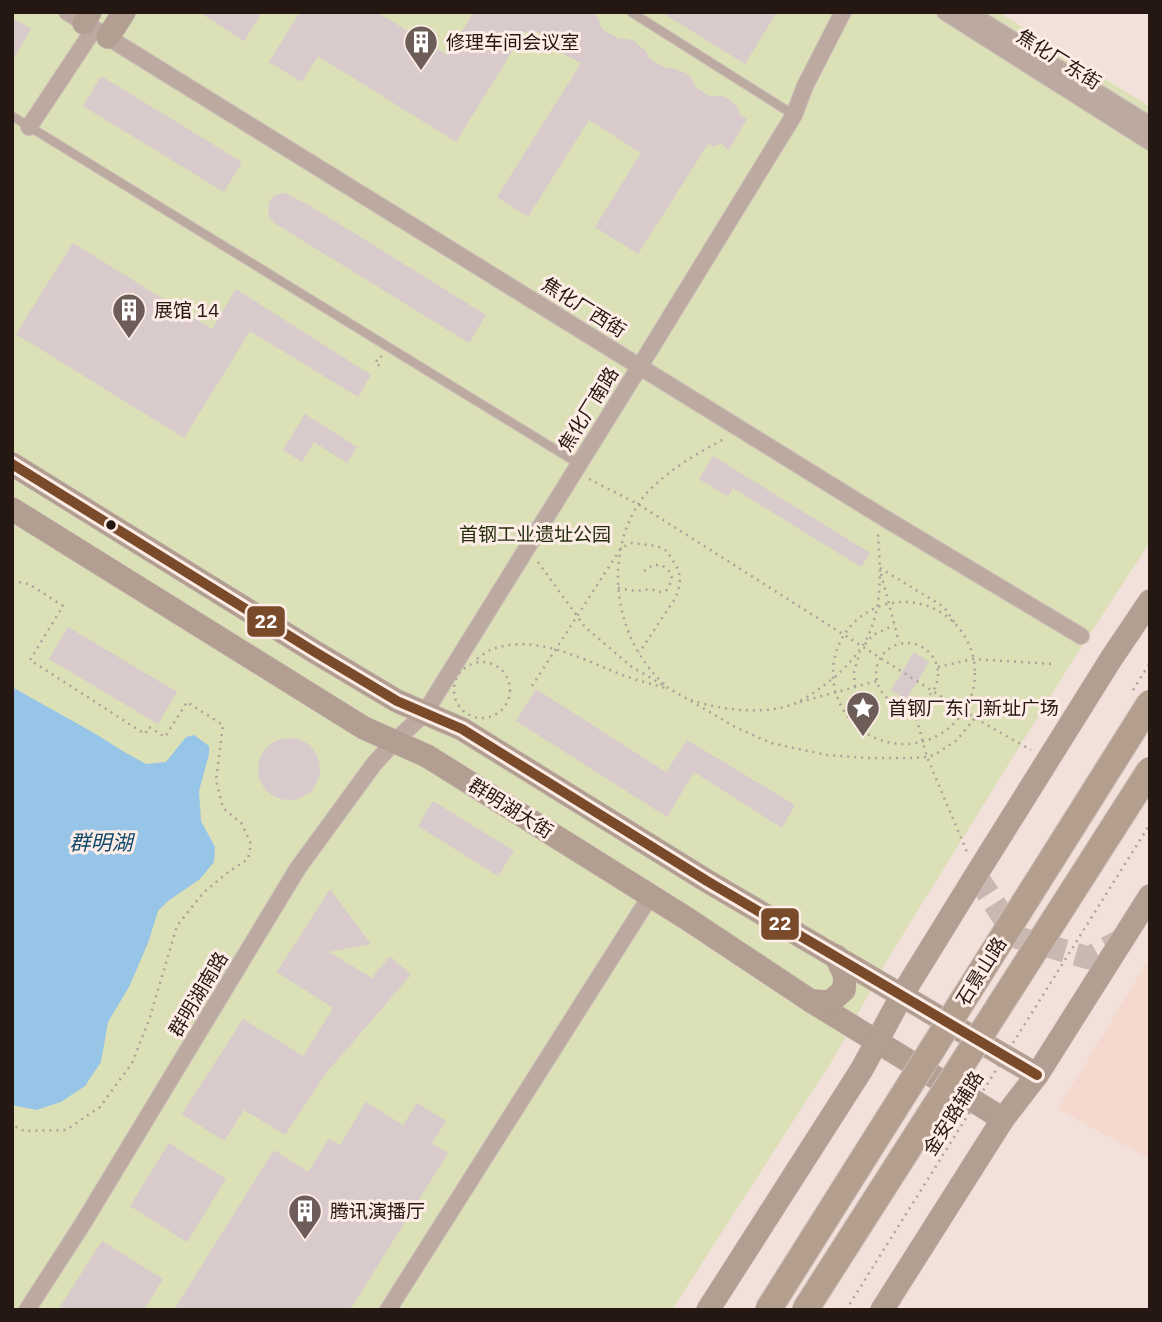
<svg xmlns="http://www.w3.org/2000/svg" width="1162" height="1322" viewBox="0 0 1162 1322" font-family="'IBM Plex Sans','Noto Sans SC',sans-serif">
<style>
.built{fill:#f6d9ce}
.green{fill:#dbe0b6}
.water{fill:#96c5e7}
.building{fill:#d9cacc}
.lines{fill:none;stroke-linecap:round;stroke-linejoin:round}
.secondary-tunnel{stroke:#c9b8b2;stroke-width:23;stroke-dasharray:23 11;stroke-linecap:butt}
.lane-casing{stroke:#cbbdb8;stroke-width:10}
.street-casing{stroke:#cbbdb8;stroke-width:18}
.secondary-casing{stroke:#cbbdb8;stroke-width:24}
.path{stroke:#b0a199;stroke-width:2.5;stroke-dasharray:2 5;stroke-linecap:butt}
.lane{stroke:#bcaaa0;stroke-width:8}
.street{stroke:#bcaaa0;stroke-width:16}
.secondary{stroke:#b39f92;stroke-width:23}
.primary-bridge-casing{stroke:#cbbdb8;stroke-width:28;stroke-linecap:butt}
.path-bridge{stroke:#b0a199;stroke-width:2.5;stroke-dasharray:2 5;stroke-linecap:butt}
.primary-bridge{stroke:#b49f8f;stroke-width:26}
.bus-1-casing{stroke:#feede7;stroke-width:16}
.bus-1{stroke:#7a4b2a;stroke-width:10}
.bus-dot{fill:#251712;stroke:#feede7;stroke-width:2.5}
.labels{text-anchor:middle;dominant-baseline:central;stroke-width:6;stroke-linejoin:round;paint-order:stroke}
.poi-label{font-size:19px;fill:#251712;stroke:#feede7;text-anchor:start}
.street-label{font-size:19px;fill:#251712;stroke:#feede7}
.park-label{font-size:19px;fill:#252f0d;stroke:#feede7}
.water-label{font-size:21px;font-style:italic;fill:#0e496c;stroke:#feede7}
.line-badge{stroke:#feede7;stroke-width:2.5}
.badge-label{font-size:19px;text-anchor:middle;font-weight:bold;fill:#fff}
</style>
<rect width="100%" height="100%" fill="#f2e0da"/>
<polygon class="built" points="1150,957 1150,1159 1058,1109"/>
<polygon class="green" points="12,12 998,12 1150,107 1150,542 1075,657 889,957 835,1056 672,1310 12,1310"/>
<polygon class="water" points="12,687 94,733 126,753 146,764 166,762 186,737 194,735 209,746 209,754 199,791 201,821 215,847 214,862 200,879 168,901 158,911 148,943 129,987 108,1022 101,1062 85,1086 61,1102 36,1110 12,1105"/>
<g class="building">
<polygon points="199,12 262,12 244,41"/>
<polygon points="300,12 377,12 447,55 474,12 590,12 597,16 602,29 619,39 627,39 634,41 646,51 649,58 665,68 671,68 686,73 692,79 695,87 709,96 723,96 731,101 737,107 740,114 747,119 729,150 721,144 713,146 708,144 638,254 595,227 641,153 589,120 528,217 497,197 581,63 565,55 558,49 555,42 537,32 524,32 456,142 318,56 302,82 269,62"/>
<polygon points="661,12 777,12 745,64"/>
<polygon points="12,18 31,29 12,61"/>
<polygon points="101,76 242,162 224,192 83,106"/>
<polygon points="285,193 307,204 486,315 469,343 276,224 269,217 268,209 270,200 277,194"/>
<polygon points="73,243 212,329 236,289 371,375 358,397 250,331 184,438 16,334"/>
<polygon points="305,414 357,447 347,463 314,442 302,462 283,450"/>
<polygon points="713,456 870,553 861,567 733,488 728,497 699,479"/>
<polygon points="68,627 177,692 158,724 49,659"/>
<polygon points="914,652 929,662 906,700 891,690"/>
<polygon points="536,689 666,772 687,740 795,805 782,828 694,772 667,817 516,721"/>
<circle cx="289" cy="769" r="31"/>
<polygon points="433,801 514,851 498,876 418,826"/>
<polygon points="330,889 371,944 329,952 372,978 390,956 411,975 326,1073 285,1135 244,1110 224,1141 182,1114 243,1019 303,1056 333,1008 277,972"/>
<polygon points="366,1102 403,1125 417,1103 446,1121 432,1143 448,1153 350,1310 174,1310 274,1150 308,1172 329,1139 340,1145"/>
<polygon points="169,1143 226,1179 187,1242 130,1206"/>
<polygon points="102,1241 163,1279 144,1310 58,1310"/>
</g>
<g class="lines">
<polyline class="secondary-tunnel" points="976,875 1016,937 1089,958 1123,939"/>
<g class="lane-casing">
<g id="lane">
<polyline points="631,12 794,115"/>
<polyline points="12,116 579,464"/>
</g>
</g>
<g class="street-casing">
<g id="street">
<polyline points="67,12 876,513 1081,636"/>
<polyline points="945,12 1150,142"/>
<polyline points="968,12 1150,125"/>
<polyline points="29,127 94,29"/>
<polyline points="27,1310 82,1225 298,868 374,764 395,741 424,714 640,366 794,115 805,86 843,12"/>
<polyline points="388,1310 651,895"/>
</g>
</g>
<g class="secondary-casing">
<g id="secondary">
<polyline points="84,23 90,12"/>
<polyline points="108,37 124,12"/>
<polyline points="12,464 315,652 397,701 462,729 707,881 1037,1075"/>
<polyline points="12,509 364,728 427,756 686,918 811,1001 1003,1119"/>
<polyline points="811,1001 830,1002 844,990 845,976 836,956"/>
<polyline points="708,1310 862,1069 902,995 976,875 1111,659 1150,601"/>
<polyline points="882,1310 1003,1119 1037,1075 1150,896"/>
</g>
</g>
<g class="path">
<polyline points="382,357 380,356 375,363 384,368"/>
<polyline points="589,479 638,504 975,718 1031,750"/>
<polyline points="538,562 585,627 632,667 737,728 771,743 827,755 869,758 908,758 927,757 936,754 957,740 975,718"/>
<polyline points="880,568 944,607 955,623"/>
<polyline points="881,574 899,642"/>
<polyline points="12,581 29,584 63,606 30,660 145,734 149,727 165,737 187,702 223,725 216,780 223,808 242,824 251,844 248,859 227,873 203,893 177,926 149,1020 132,1063 100,1107 66,1130 24,1131 12,1125"/>
<path d="M618 588 636 591 651 589 659 592 666 591C674 578 674 574 662 565H653L644 571"/>
<circle cx="904" cy="673" r="71"/>
<circle cx="907" cy="674" r="31"/>
<polyline points="865,644 873,635 894,625"/>
<path d="M477 659C481 656 486 652 490 650 530 634 574 655 610 670 628 678 647 683 666 688"/>
<circle cx="482" cy="690" r="28"/>
<polyline points="938,667 973,659 1054,664"/>
<path d="M664 684C616 640 603 563 637 506 654 478 697 453 726 438"/>
<polyline points="532,686 621,548 632,543 657,546 667,551 679,571 680,584 676,597 639,653"/>
<polyline points="855,687 854,672 860,652"/>
<path d="M691 700C720 710 766 716 796 703 811 696 823 686 836 676 850 663 864 648 871 629 883 599 880 565 878 533"/>
<polyline points="800,702 877,681"/>
<polyline points="913,705 927,757 967,852"/>
</g>
<use href="#lane" class="lane"/>
<use href="#street" class="street"/>
<use href="#secondary" class="secondary"/>
<g class="primary-bridge-casing">
<g id="primary-bridge">
<polyline points="768,1310 1150,703"/>
<polyline points="805,1310 1150,770"/>
</g>
</g>
<g class="path-bridge">
<polyline points="1133,690 1150,663"/>
<polyline points="846,1310 1150,824"/>
</g>
<use href="#primary-bridge" class="primary-bridge"/>
<g class="bus-1-casing">
<polyline id="bus-1" points="12,464 315,652 397,701 462,729 707,881 1037,1075"/>
</g>
<use href="#bus-1" class="bus-1"/>
</g>
<defs>
<g id="building-pin" transform="scale(1.75)"><path d="M0 17L-7.5 6A9.5 9.5 0 1 1 7.5 6Z" fill="#6d5d58" stroke="#feede7"/><path d="M-4-6H4V6H1V3H-1V6H-4ZM-2.5-4.3h1.7v1.8h-1.7ZM.8-4.3h1.7v1.8H.8ZM-2.5-1h1.7V.8h-1.7ZM.8-1h1.7V.8H.8Z" fill="#fff"/></g>
<g id="sight-pin" transform="scale(1.75)"><path d="M0 17L-7.5 6A9.5 9.5 0 1 1 7.5 6Z" fill="#6d5d58" stroke="#feede7"/><path d="M0-6L1.8-2.2L6-1.7L2.9 1.2L3.7 5.4L0 3.3L-3.7 5.4L-2.9 1.2L-6-1.7L-1.8-2.2Z" fill="#fff"/></g>
</defs>
<g fill-rule="evenodd">
<use href="#building-pin" x="421" y="42"/>
<use href="#building-pin" x="129" y="310"/>
<use href="#sight-pin" x="863" y="708"/>
<use href="#building-pin" x="305" y="1211"/>
</g>
<circle class="bus-dot" cx="111" cy="525" r="6"/>
<g class="labels">
<g class="poi-label">
<text x="446" y="42">修理车间会议室</text>
<text x="154" y="310">展馆 14</text>
<text x="888" y="708">首钢厂东门新址广场</text>
<text x="330" y="1211">腾讯演播厅</text>
</g>
<g class="street-label">
<text transform="translate(1059 59) rotate(32)">焦化厂东街</text>
<text transform="translate(584 307) rotate(32)">焦化厂西街</text>
<text transform="translate(588 409) rotate(-58)">焦化厂南路</text>
<text transform="translate(511 808) rotate(32)">群明湖大街</text>
<text transform="translate(981 971) rotate(-58)">石景山路</text>
<text transform="translate(198 994) rotate(-59)">群明湖南路</text>
<text transform="translate(953 1113) rotate(-58)">金安路辅路</text>
</g>
<g class="park-label">
<text x="535" y="534">首钢工业遗址公园</text>
</g>
<g class="water-label">
<text x="101" y="842">群明湖</text>
</g>
</g>
<g class="line-badge">
<rect x="246" y="605" width="40" height="33" rx="7" fill="#7a4b2a"/>
<rect x="760" y="907" width="40" height="34" rx="7" fill="#7a4b2a"/>
</g>
<g class="badge-label">
<text x="266" y="628">22</text>
<text x="780" y="930">22</text>
</g>
<rect width="1162" height="1322" fill="none" stroke="#251712" stroke-width="28"/>
</svg>
